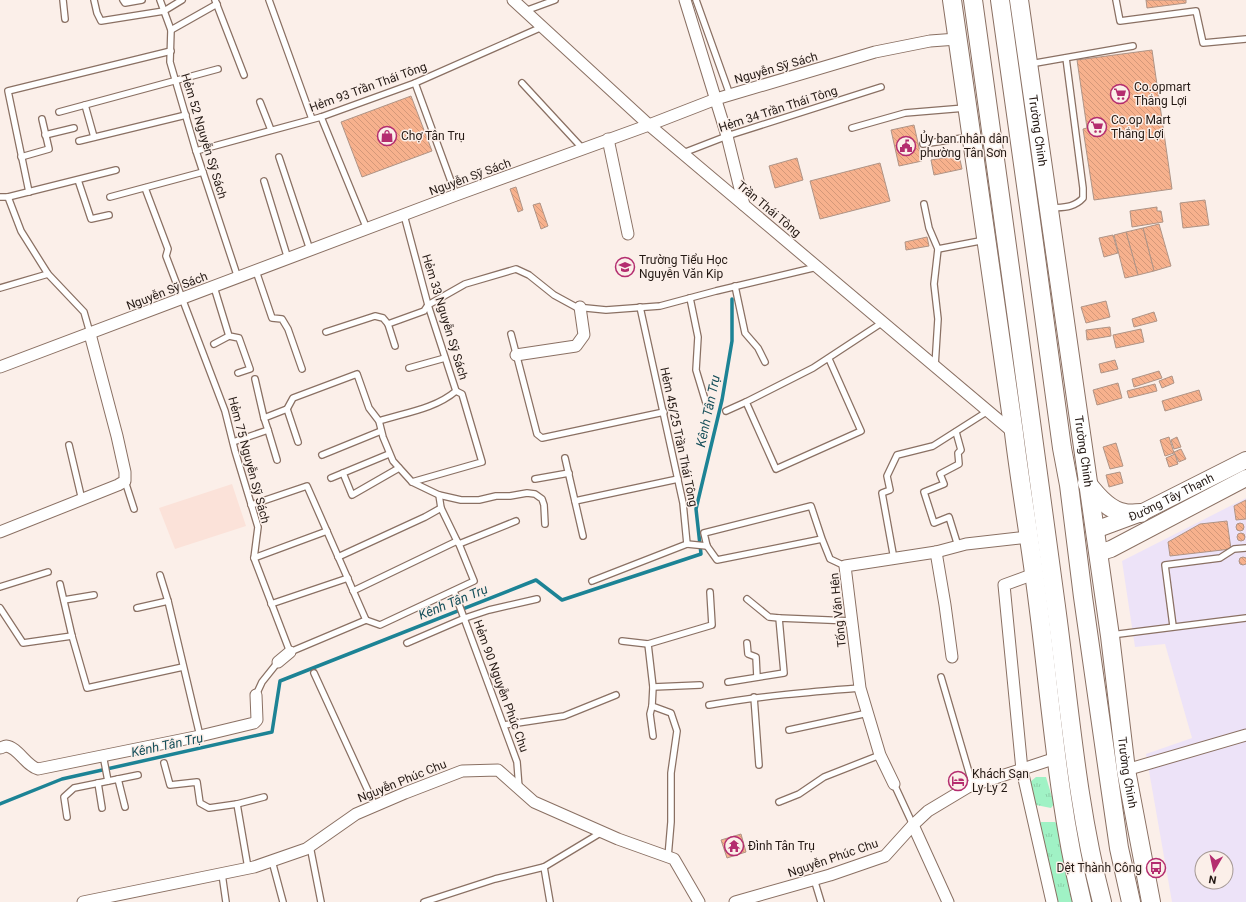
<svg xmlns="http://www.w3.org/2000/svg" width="1246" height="902" viewBox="0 0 1246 902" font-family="Roboto,sans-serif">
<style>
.industrial{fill:#ede3f8;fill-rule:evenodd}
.education{fill:#fbe2d9}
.grass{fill:url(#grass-tufts)}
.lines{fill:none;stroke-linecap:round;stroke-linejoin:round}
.stream{stroke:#1c8395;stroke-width:3.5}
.building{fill:url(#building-back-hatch);stroke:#af9486}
.lane-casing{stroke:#8a7063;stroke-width:8}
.street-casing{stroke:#8a7063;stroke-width:13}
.secondary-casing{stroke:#8a7063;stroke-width:18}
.primary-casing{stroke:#8a7063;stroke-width:20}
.lane{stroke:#fff;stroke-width:5.5}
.street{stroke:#fff;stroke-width:11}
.secondary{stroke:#fff;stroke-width:16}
.primary{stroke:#fff;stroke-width:18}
.labels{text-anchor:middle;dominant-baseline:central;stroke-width:3;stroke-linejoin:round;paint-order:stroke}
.street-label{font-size:12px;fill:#241914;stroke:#fbefe9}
.poi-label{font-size:12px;fill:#241914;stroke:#fbefe9;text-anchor:start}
.water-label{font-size:13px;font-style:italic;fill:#164f5a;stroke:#fbefe9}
</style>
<defs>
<pattern id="grass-tufts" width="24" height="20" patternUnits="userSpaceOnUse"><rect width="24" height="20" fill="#a0f2c5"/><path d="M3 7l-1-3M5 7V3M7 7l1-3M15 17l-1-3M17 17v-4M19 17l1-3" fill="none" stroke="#8acfa8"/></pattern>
<pattern id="building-back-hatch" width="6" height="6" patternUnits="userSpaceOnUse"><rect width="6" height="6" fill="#f7b18d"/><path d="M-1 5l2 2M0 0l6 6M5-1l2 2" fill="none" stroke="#d49879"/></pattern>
</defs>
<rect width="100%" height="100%" fill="#fbefe9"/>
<path class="industrial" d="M1246 498V902H1172L1146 754 1192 738 1165 644 1135 647 1122 561ZM1202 858H1226V882H1202Z"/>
<polygon class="education" points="232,484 246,526 175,549 159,508"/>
<g class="grass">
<polygon points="1036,777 1046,777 1054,804 1051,808 1036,805 1030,782"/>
<polygon points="1041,822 1055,822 1061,830 1078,902 1057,902 1038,828"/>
</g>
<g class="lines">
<polyline class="stream" points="0,804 62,779 272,732 280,681 536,580 562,600 701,554 696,509 722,400 732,341 732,299"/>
</g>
<g class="building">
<polygon points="1146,0 1186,0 1186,3 1147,8"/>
<polygon points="1152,50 1172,189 1094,200 1083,129 1087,128 1077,60"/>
<polygon points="411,96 432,151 362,177 341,122"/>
<polygon points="914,125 922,161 899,166 891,130"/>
<polygon points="959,155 962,169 934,175 931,160"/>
<polygon points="797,158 803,180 775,188 769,166"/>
<polygon points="880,163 890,201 820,219 810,181"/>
<polygon points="516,187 523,210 518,212 510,189"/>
<polygon points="1205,200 1209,225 1183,228 1180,203"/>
<polygon points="540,203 548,226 541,229 533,205"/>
<polygon points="1157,207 1157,211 1161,211 1163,222 1132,227 1130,211"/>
<polygon points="1159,224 1171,266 1154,271 1143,228"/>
<polygon points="1143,228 1154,271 1138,275 1126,232"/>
<polygon points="1126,232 1138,275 1125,278 1114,235"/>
<polygon points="1113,235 1118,253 1104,257 1099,238"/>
<polygon points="927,237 929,246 906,250 905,242"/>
<polygon points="1106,301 1110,317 1086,323 1081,307"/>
<polygon points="1154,312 1157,321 1134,327 1132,319"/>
<polygon points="1110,327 1111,336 1087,340 1086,330"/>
<polygon points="1141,329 1144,342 1116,348 1113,335"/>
<polygon points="1115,360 1118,369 1101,373 1099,364"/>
<polygon points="1159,371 1162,378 1134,387 1132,379"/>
<polygon points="1172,376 1174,383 1162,388 1159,381"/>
<polygon points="1118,383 1122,398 1097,405 1093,390"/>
<polygon points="1155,384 1157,391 1129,398 1127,391"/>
<polygon points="1199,390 1202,400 1165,411 1162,401"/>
<polygon points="1169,437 1174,453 1165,456 1160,440"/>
<polygon points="1177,437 1181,447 1174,449 1171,440"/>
<polygon points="1116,443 1123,466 1110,469 1103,447"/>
<polygon points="1181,449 1186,459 1179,462 1174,452"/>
<polygon points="1175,454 1178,464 1169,467 1166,458"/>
<polygon points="1120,472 1123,483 1109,487 1106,475"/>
<polygon points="1246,500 1246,519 1236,520 1234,506"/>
<polygon points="1227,521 1231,549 1170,556 1168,542 1200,524"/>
<circle cx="1240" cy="527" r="4"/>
<circle cx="1241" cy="537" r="4"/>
<circle cx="1243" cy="561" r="4"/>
<polygon points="741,834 746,852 727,858 721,840"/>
</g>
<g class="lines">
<g class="lane-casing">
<g id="lane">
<polyline points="63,0 65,19"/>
<polyline points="94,0 97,13 101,21 164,11 182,0"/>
<polyline points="123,0 125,3 142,0"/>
<polyline points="160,0 171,30 170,62 196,151 238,278"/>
<polyline points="215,0 244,75"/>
<polyline points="269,0 312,119"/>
<polyline points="696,0 730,95"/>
<polyline points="1116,0 1120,21 1196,11 1203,43 1246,39"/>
<polyline points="525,11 555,0"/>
<polyline points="171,30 217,4"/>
<polyline points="1030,64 1133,46"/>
<polyline points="415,83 456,195"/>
<polyline points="522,83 583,149"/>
<polyline points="260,102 271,130"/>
<polyline points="85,105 94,137"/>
<polyline points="59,112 218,69"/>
<polyline points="321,117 367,229"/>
<polyline points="852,128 905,113 965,108"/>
<polyline points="45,135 74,128"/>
<polyline points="79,141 186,115"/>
<polyline points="923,144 969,137"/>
<polyline points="196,151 321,117 415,83 542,27"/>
<polyline points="683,153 727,136 881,87"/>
<polyline points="21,157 49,149 42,119"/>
<polyline points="279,157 310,250"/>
<polyline points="78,180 91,219 109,215"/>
<polyline points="264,181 288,259"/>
<polyline points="145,188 168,249 166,256 225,411 235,451 258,527 254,558 290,652 366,620"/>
<polyline points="29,192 8,91 171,51"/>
<polyline points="0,197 8,197 21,231 48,274 84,312 90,333"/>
<polyline points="8,197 116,170"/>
<polyline points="110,197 203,172"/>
<polyline points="924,204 929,228 938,249 934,284 938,319 935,366"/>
<path d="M1051 208C1063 207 1074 208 1083 198V188L1066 58"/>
<polyline points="938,249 985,240"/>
<polyline points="256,271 272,318 282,319 288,329 302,369"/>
<polyline points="735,286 745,333 758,348 765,362"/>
<polyline points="214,287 229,336 239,338 250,369 238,373"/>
<polyline points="0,288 48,274"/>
<polyline points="690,298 698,337 696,370 706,403"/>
<polyline points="326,332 375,316 383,318 388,324"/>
<polyline points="511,334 537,434 542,438 664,412"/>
<polyline points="214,344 229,336"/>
<polyline points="395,346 388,324 424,311 428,305 465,284 516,269 529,275 554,295 576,307 606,310 660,306 716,291 817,267"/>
<polyline points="829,359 861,431 776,469 746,402 813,368 883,322"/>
<polyline points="409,368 445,358"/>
<polyline points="255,379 264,418"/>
<polyline points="287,409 298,442"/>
<polyline points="726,411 746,402"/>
<path d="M379 421C404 413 435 409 456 391L428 305 404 215"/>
<polyline points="268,430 277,460"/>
<polyline points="956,432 961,450 958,453 959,464 940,474 944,484 924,492 934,523 949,517 958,546"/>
<polyline points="233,442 268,430 264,418 287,409 293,398 357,374 369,408 379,421 383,437 393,461 412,482 439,495 441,508 457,541 459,544 474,581 380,625 366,620"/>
<polyline points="69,445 82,500"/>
<polyline points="322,455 381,431"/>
<polyline points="565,458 583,536"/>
<polyline points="343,473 352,495 399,468"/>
<polyline points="331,478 389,454"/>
<polyline points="535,479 569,473"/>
<polyline points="125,481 134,509"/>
<polyline points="412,482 482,462 462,394 456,391"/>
<polyline points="439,495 461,500 479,500 496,496 510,496 527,493 535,494 542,499 544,505 545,524"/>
<polyline points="575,501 678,479"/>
<polyline points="251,505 307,486 366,620"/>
<polyline points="822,539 811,506 704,533 707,546 717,560 822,539 830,559 845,566"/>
<polyline points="459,544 516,521"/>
<polyline points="687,544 707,546"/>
<polyline points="338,557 425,517 441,508"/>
<polyline points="254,558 327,531"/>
<polyline points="894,559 882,493 890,490 887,476 897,455 933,446 988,411"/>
<polyline points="160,575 168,601 200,736"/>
<polyline points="592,581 687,544 683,503 640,307"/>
<polyline points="60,584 72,636 87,688 183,667"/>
<polyline points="0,587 48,572"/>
<polyline points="353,591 457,541"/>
<polyline points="454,591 517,762 519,788"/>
<polyline points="747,599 769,617 779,618"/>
<polyline points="64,600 94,595"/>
<polyline points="271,604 348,578"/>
<polyline points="0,608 23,643 72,636"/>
<polyline points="137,608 168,601"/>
<polyline points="1173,626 1165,565 1220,558 1234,549 1246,548"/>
<polyline points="1111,635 1246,618"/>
<polyline points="622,641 648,644"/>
<polyline points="407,643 465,618 489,610 537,599"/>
<polyline points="747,643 748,654 756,657 757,677"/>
<polyline points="314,673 375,806"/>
<polyline points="941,677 973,786"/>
<polyline points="728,682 784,673 779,618 852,621"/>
<polyline points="653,687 700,685"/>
<polyline points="256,695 262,682 278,662"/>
<polyline points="754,697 759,765"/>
<path d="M709 705C760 696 809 692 860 688"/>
<polyline points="652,706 650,714 653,736"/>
<polyline points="504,725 564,716 616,695"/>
<polyline points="789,730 868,713"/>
<polyline points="103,755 108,781"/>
<polyline points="164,763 170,785 197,782 200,803 209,808 237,804 264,797"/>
<polyline points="118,779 125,807"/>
<polyline points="98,783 102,808"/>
<polyline points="894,784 913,825"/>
<polyline points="779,802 799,794 824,777 880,755"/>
<polyline points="237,804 248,868"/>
<polyline points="67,817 64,797 74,788 138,775"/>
<polyline points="310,846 321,902"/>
<polyline points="668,857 671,822 671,773 677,731 671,713 652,706 653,687 648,644 712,625 710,592"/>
<polyline points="272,861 283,902"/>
<polyline points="544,867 550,902"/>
<polyline points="222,874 226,902"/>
<polyline points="814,879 821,902"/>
<polyline points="424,902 495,879 544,867 602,832"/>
</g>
</g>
<g class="street-casing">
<g id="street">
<polyline points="513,0 649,125 1014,433"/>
<polyline points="685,0 727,136 744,205"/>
<polyline points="608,139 628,234"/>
<polyline points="516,355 576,346 584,335 580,307"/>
<polyline points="0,367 456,195 649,125 716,99 875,52 930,41 957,39"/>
<polyline points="0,532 118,485 125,481 125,472 117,436 90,334"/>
<polyline points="936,552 945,605 952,657"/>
<polyline points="1034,574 1004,585 1022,770 1052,902"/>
<polyline points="278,662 290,652"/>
<path d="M0 748C2 748 4 746 6 746 18 747 26 766 38 769L200 736 254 723 257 720 256 695"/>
<polyline points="1126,770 1246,735"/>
<polyline points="894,784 880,755 860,688 845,566 936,552 966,544 1028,537"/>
<polyline points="913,825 948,902"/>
<polyline points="83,902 254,867 306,849 356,814 405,793 462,771 498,770 534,802 618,839 674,859 699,902"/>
<polyline points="735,902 830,875 885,856 913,825 928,811 968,787 1056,758"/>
</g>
</g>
<g class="secondary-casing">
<g id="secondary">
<path id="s1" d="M1095 530 1141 513 1246 460"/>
<polyline points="1098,553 1111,549 1246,478"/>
</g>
</g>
<g class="primary-casing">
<g id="primary">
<path d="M952 0 1014 433C1021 490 1031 546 1038 603 1051 703 1058 804 1082 902"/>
<path d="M973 0C1001 200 1028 399 1055 599 1069 700 1076 803 1102 902"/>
<polyline points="1000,0 1031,221 1062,448 1069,485 1083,597 1108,772 1119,848 1131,902"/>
<path id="s2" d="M1019 0 1110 636 1126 770 1151 902"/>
<path d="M1087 483C1096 495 1109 511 1125 513 1130 514 1136 513 1141 513"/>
</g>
</g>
<use href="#lane" class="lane"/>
<use href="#street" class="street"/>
<use href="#secondary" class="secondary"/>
<use href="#primary" class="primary"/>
</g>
<defs>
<g id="supermarket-ring" transform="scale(1)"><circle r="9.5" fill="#fbefe9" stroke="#b42d6f" stroke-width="1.5"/><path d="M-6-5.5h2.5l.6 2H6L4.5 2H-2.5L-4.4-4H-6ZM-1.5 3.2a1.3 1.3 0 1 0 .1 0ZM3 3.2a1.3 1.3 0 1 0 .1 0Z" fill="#b42d6f"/></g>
<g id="shop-ring" transform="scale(1)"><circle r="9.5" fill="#fbefe9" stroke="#b42d6f" stroke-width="1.5"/><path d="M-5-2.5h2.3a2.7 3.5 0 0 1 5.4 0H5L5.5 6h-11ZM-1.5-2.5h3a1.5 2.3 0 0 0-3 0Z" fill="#b42d6f"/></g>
<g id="civic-ring" transform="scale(1)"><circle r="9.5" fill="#fbefe9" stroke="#b42d6f" stroke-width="1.5"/><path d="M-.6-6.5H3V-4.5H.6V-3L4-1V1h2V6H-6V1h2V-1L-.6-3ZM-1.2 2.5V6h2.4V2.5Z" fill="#b42d6f"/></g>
<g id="school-ring" transform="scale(1)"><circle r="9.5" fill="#fbefe9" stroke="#b42d6f" stroke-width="1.5"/><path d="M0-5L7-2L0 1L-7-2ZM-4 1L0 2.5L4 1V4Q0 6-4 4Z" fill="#b42d6f"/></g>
<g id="hotel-ring" transform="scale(1)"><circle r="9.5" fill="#fbefe9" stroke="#b42d6f" stroke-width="1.5"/><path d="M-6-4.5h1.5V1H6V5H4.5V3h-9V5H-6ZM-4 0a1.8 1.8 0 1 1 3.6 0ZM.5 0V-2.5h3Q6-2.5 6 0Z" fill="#b42d6f"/></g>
<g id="temple-ring" transform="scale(1)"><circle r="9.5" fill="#fbefe9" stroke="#b42d6f" stroke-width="1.5"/><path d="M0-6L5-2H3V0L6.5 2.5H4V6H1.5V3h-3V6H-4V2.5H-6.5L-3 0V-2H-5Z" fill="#b42d6f"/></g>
<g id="bus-ring" transform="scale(1)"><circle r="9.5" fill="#fbefe9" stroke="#b42d6f" stroke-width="1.5"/><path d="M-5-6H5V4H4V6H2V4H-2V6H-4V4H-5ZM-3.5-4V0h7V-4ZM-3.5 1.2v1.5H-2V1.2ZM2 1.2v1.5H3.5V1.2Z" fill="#b42d6f"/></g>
</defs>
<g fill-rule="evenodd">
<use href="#supermarket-ring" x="1120" y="94"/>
<use href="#supermarket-ring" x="1097" y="127"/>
<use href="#shop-ring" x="387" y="136"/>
<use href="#civic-ring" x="906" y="146"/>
<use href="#school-ring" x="625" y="267"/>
<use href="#hotel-ring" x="958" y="781"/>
<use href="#temple-ring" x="734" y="846"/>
<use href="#bus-ring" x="1156" y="868"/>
</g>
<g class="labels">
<g class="street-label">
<text transform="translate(776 68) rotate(-16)">Nguyễn Sỹ Sách</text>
<text transform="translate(368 87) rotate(-20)">Hẻm 93 Trần Thái Tông</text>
<text transform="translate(778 109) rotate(-18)">Hẻm 34 Trần Thái Tông</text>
<text stroke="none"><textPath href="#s2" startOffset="132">Trường Chinh</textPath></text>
<text transform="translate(204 136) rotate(73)">Hẻm 52 Nguyễn Sỹ Sách</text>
<text transform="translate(470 177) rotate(-20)">Nguyễn Sỹ Sách</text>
<text transform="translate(769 209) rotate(40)">Trần Thái Tông</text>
<text transform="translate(167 291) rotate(-21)">Nguyễn Sỹ Sách</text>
<text transform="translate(445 317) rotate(73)">Hẻm 33 Nguyễn Sỹ Sách</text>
<text transform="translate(679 437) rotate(78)">Hẻm 45/25 Trần Thái Tông</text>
<text stroke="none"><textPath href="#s2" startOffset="456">Trường Chinh</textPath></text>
<text transform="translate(249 460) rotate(75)">Hẻm 75 Nguyễn Sỹ Sách</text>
<text stroke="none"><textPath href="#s1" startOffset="83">Đường Tây Thạnh</textPath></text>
<text transform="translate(838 610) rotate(-96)">Tống Văn Hên</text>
<text transform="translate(501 686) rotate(70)">Hẻm 90 Nguyễn Phúc Chu</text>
<text stroke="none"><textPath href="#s2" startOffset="780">Trường Chinh</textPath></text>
<text transform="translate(402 781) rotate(-22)">Nguyễn Phúc Chu</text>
<text transform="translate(833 858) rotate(-19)">Nguyễn Phúc Chu</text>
</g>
<g class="poi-label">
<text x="1134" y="87">Co.opmart<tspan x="1134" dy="14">Thắng Lợi</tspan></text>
<text x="1111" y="120">Co.op Mart<tspan x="1111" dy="14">Thắng Lợi</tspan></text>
<text x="401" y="136">Chợ Tân Trụ</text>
<text x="920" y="139">Ủy ban nhân dân<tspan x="920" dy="14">phường Tân Sơn</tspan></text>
<text x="639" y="260">Trường Tiểu Học<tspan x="639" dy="14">Nguyễn Văn Kip</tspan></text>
<text x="972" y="774">Khách Sạn<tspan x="972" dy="14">Ly Ly 2</tspan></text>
<text x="748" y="846">Đình Tân Trụ</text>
<text x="1142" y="868" text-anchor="end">Dệt Thành Công</text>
</g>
<g class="water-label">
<text transform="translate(708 411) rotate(-78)">Kênh Tân Trụ</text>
<text transform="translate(453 602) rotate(-22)">Kênh Tân Trụ</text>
<text transform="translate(167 745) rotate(-12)">Kênh Tân Trụ</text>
</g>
</g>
<g transform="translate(1214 870) rotate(189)"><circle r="19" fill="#fbefe9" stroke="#a59994"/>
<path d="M0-3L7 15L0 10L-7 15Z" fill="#b42d6f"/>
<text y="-6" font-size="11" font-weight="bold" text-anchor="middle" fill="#241914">N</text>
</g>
</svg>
